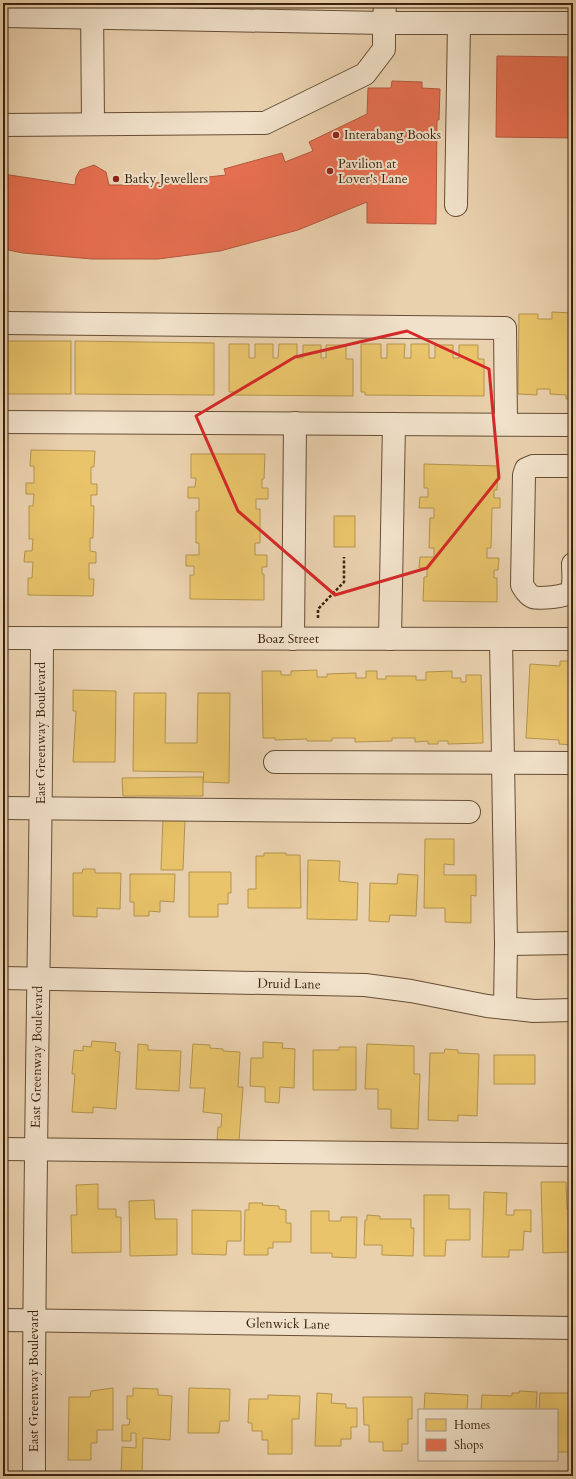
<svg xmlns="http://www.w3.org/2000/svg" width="576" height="1479" viewBox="0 0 576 1479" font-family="Cardo,serif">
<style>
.homes{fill:#e9c46a;stroke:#b4944e}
.shops{fill:#e76f51;stroke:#b3583c}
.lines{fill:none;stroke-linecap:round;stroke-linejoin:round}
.minor-casing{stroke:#664e34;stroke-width:24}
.path{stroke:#3a230c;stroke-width:2.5;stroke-dasharray:3 2;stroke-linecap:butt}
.minor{stroke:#f1e1ca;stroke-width:22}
.marked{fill:none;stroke:#d62828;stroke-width:3;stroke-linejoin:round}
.poi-dot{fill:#8f2418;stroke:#f1e1ca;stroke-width:1.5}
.labels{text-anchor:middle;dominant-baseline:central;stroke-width:4;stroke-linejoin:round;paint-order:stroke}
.poi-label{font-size:13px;fill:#3a230c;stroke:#f1e1ca;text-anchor:start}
.street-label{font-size:13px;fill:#3a230c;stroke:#f1e1ca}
</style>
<rect width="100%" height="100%" fill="#ead1ae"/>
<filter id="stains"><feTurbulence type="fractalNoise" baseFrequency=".005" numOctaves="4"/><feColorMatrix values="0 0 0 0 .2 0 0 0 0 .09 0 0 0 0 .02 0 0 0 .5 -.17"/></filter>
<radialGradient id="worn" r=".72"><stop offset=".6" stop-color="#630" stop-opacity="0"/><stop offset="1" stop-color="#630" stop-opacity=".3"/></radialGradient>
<g class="homes">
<polygon points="552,312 573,313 573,399 566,399 566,395 550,394 550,389 537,389 537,395 518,394 519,314 538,314 538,319 552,319"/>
<rect x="3" y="341" width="68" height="53"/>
<polygon points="75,341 214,343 214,395 75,394"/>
<polygon points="229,344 249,344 249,358 255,358 255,344 273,344 273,358 278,358 279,344 297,344 297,358 303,358 303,345 321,345 321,358 326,358 326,345 346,345 346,359 353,359 353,396 233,395 233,392 229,392"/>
<polygon points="361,344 381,344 381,358 387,358 387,344 405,344 404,358 411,358 411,344 429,344 429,358 435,358 435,345 453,345 453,358 459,358 459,345 478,345 478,359 484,359 484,396 365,395 365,392 361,392"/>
<polygon points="31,450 95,451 94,467 91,467 91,484 97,484 97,495 91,495 91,506 94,506 93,538 90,538 90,551 96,552 96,563 89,563 89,579 94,579 93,596 28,595 28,578 32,578 33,562 24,562 25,551 32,551 33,539 29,539 29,506 33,506 34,494 26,494 26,483 34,483 34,466 30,466"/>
<polygon points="191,454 265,454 264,479 262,479 262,488 268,488 268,499 256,499 256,509 260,509 260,543 255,543 255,555 267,555 267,567 262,567 262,574 264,574 264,600 190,599 190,575 194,575 194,566 186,566 186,555 199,555 199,543 196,543 196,511 199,511 199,498 188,498 188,487 195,487 196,478 191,478"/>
<polygon points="424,464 498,466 497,490 494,490 494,498 500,498 500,508 492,508 491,548 487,548 487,558 499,558 498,570 494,570 494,578 497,578 497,602 423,601 424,577 427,577 427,568 419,568 420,557 434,557 434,548 429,548 430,518 434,518 434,508 419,508 420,497 428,497 428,488 424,488"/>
<rect x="334" y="516" width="21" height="31"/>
<polygon points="560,661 572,661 572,745 559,744 559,740 526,738 530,664 560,666"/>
<polygon points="317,670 317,677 327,677 327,674 356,673 356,678 366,678 366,671 377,671 377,679 386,679 386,676 416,676 416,680 426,680 426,672 452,671 452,678 461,678 461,682 466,682 466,675 481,675 483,743 448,744 448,741 438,741 438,744 428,744 428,741 415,742 415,738 392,738 392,741 355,742 355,738 332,738 332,741 307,741 307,739 275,740 275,738 263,738 262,671 281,671 281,675 291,675 291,671"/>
<polygon points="73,690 116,691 115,762 73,762 76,711 73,711"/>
<polygon points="134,693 166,693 165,743 197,743 198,693 230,693 229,783 203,782 204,772 133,771"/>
<polygon points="203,777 203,796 123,796 122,778"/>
<polygon points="163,818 185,819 183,870 161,870"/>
<polygon points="425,839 454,839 454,865 444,864 444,875 476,875 476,896 471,895 471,923 445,922 445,908 424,908"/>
<polygon points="264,853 286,853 286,855 300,855 301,908 248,908 248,889 256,889 256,856 264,856"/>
<polygon points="308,860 340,861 339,881 358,883 357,920 307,919"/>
<polygon points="83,869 95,869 95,873 121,873 120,909 97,908 97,917 73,916 73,873 82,873"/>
<polygon points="189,872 231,872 231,893 228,893 228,904 218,904 218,917 189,917"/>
<polygon points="130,874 175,874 174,902 160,901 160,912 149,911 149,916 134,916 134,902 130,902"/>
<polygon points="398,874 418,875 416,916 390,915 389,922 369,921 370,883 397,884"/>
<polygon points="92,1041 116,1043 115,1051 120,1052 116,1109 93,1107 93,1113 72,1112 75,1074 72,1074 74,1050 83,1051 83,1046 91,1047"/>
<polygon points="263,1042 283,1043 282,1048 295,1049 294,1088 280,1087 279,1103 265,1102 265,1087 250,1086 251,1058 263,1058"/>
<polygon points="138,1044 148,1045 148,1050 181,1051 179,1091 136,1089"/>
<polygon points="193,1044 210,1045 210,1048 223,1049 223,1051 240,1052 238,1087 243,1087 239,1141 217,1140 218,1127 221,1127 222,1114 203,1112 205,1088 190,1088"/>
<polygon points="367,1044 414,1046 414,1074 420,1074 418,1129 391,1128 391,1109 378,1109 378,1089 365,1089"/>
<polygon points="339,1047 356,1047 356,1090 313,1090 313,1050 339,1050"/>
<polygon points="445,1049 458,1050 458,1053 479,1054 477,1116 458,1115 458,1121 428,1120 430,1053 444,1053"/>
<rect x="494" y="1055" width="41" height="29"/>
<polygon points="541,1182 566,1182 567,1209 573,1209 573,1258 569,1259 569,1252 543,1253"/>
<polygon points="98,1184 98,1209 116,1209 116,1217 121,1217 121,1252 72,1253 71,1215 77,1215 76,1185"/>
<polygon points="484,1192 507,1193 506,1215 514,1215 514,1210 531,1210 531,1232 524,1231 523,1250 509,1250 509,1257 482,1257"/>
<polygon points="424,1195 449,1195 449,1209 470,1209 470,1240 446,1240 445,1256 424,1256"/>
<polygon points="154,1200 155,1219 177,1219 177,1255 130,1256 129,1201"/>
<polygon points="249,1203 263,1203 262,1205 279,1206 279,1209 286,1210 286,1223 291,1223 291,1242 273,1242 273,1248 268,1248 268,1255 244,1255 245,1210 249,1210"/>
<polygon points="192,1210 241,1211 241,1241 227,1241 226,1255 192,1254"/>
<polygon points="311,1211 329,1211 329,1221 341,1221 341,1217 357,1217 356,1258 332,1257 332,1253 311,1253"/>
<polygon points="367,1215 380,1216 380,1219 411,1219 411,1228 414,1228 413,1256 382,1255 382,1245 364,1245 365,1220 367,1220"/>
<polygon points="113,1388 113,1430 97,1430 97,1443 91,1443 91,1460 68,1460 69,1397 90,1397 91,1391"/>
<polygon points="133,1388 158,1389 158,1395 172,1396 170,1440 143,1438 142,1476 121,1476 122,1447 136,1448 136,1433 131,1433 131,1441 122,1441 122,1425 129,1425 130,1419 127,1419 127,1396 133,1396"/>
<polygon points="189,1388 230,1389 229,1421 220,1421 219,1433 188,1433"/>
<polygon points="519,1391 537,1392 536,1410 481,1410 482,1395 512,1396 512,1393 519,1393"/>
<polygon points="317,1393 332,1394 331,1403 346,1404 346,1408 357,1408 357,1427 351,1427 351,1439 341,1439 341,1446 315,1446"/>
<polygon points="425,1393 468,1395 467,1410 424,1410"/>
<polygon points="540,1393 573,1393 573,1457 571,1457 571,1452 557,1452 557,1410 539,1410"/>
<polygon points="268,1395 300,1396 299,1419 292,1419 292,1454 268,1454 268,1440 262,1440 262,1431 252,1431 252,1423 248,1423 249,1399 268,1399"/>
<polygon points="363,1397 412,1397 412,1419 408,1419 408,1444 402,1444 402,1451 383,1451 383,1442 369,1442 369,1425 364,1425"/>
</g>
<g class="shops">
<polygon points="497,56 573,57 573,138 496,137"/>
<polygon points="392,81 422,82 422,88 440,89 439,120 437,120 436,224 367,223 367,202 298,230 220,251 158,259 92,259 23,253 3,249 3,174 75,185 76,177 80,170 94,165 106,172 109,185 137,185 226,175 224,169 282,153 285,162 313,151 309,142 367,114 368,88 391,88"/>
</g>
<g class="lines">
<g class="minor-casing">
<g id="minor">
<polyline points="92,4 93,124"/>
<polyline points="3,16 384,23 385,3"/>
<polyline points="3,125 265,123 365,74 384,49 384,23 459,23"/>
<polyline points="456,205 459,23 573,23"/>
<polyline points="3,323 505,328 506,424"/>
<polyline points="3,422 573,425"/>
<path d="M573 466H533L526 469 524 475 522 585C525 590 528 595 533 597 539 599 566 597 570 592 575 586 573 572 573 564"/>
<polyline points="3,638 573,639"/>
<polyline points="293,639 295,423"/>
<polyline points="390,639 394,424"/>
<polyline points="501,639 506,944 505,1008"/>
<polyline points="275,762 573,763"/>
<polyline points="3,808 469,812"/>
<polyline points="506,944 573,943"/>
<polyline points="3,978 365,985 411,991 487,1006 534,1011 573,1010"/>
<polyline points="3,1149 573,1155"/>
<polyline points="3,1320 573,1328"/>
<path d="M34 1476C33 1197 41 917 42 638"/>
</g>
</g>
<polyline class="path" points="318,618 318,609 344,582 344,557"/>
<use href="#minor" class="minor"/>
</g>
<path class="marked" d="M407 331 489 369 499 478 427 568 335 595 238 511 196 416 295 357Z"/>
<g class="poi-dot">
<circle cx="336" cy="135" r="4"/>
<circle cx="330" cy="171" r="4"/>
<circle cx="116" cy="179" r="4"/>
</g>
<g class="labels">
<g class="poi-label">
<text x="344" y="135">Interabang Books</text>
<text x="338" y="164">Pavilion at<tspan x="338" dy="15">Lover's Lane</tspan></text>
<text x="124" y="179">Batky Jewellers</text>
</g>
<g class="street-label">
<text x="288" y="639">Boaz Street</text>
<text transform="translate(41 733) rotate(-90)">East Greenway Boulevard</text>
<text transform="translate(289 984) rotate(1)">Druid Lane</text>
<text transform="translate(37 1057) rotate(-89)">East Greenway Boulevard</text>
<text transform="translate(288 1324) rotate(1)">Glenwick Lane</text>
<text transform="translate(34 1381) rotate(-90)">East Greenway Boulevard</text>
</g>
</g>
<rect width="576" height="1479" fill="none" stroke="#ead1ae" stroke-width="16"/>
<rect x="4" y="4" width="568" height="1471" fill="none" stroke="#3a230c" stroke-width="2"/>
<rect x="8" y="8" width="560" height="1463" fill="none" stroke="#3a230c"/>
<rect x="418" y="1409" width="140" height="52" fill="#f1e1ca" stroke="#a8957e"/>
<rect x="426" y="1419" width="20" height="12" fill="#e9c46a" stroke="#a8957e"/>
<text x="454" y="1429" font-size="12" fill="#3a230c">Homes</text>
<rect x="426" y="1439" width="20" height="12" fill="#e76f51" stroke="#a8957e"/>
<text x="454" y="1449" font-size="12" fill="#3a230c">Shops</text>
<rect width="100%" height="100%" filter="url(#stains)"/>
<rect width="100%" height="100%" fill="url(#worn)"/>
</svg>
